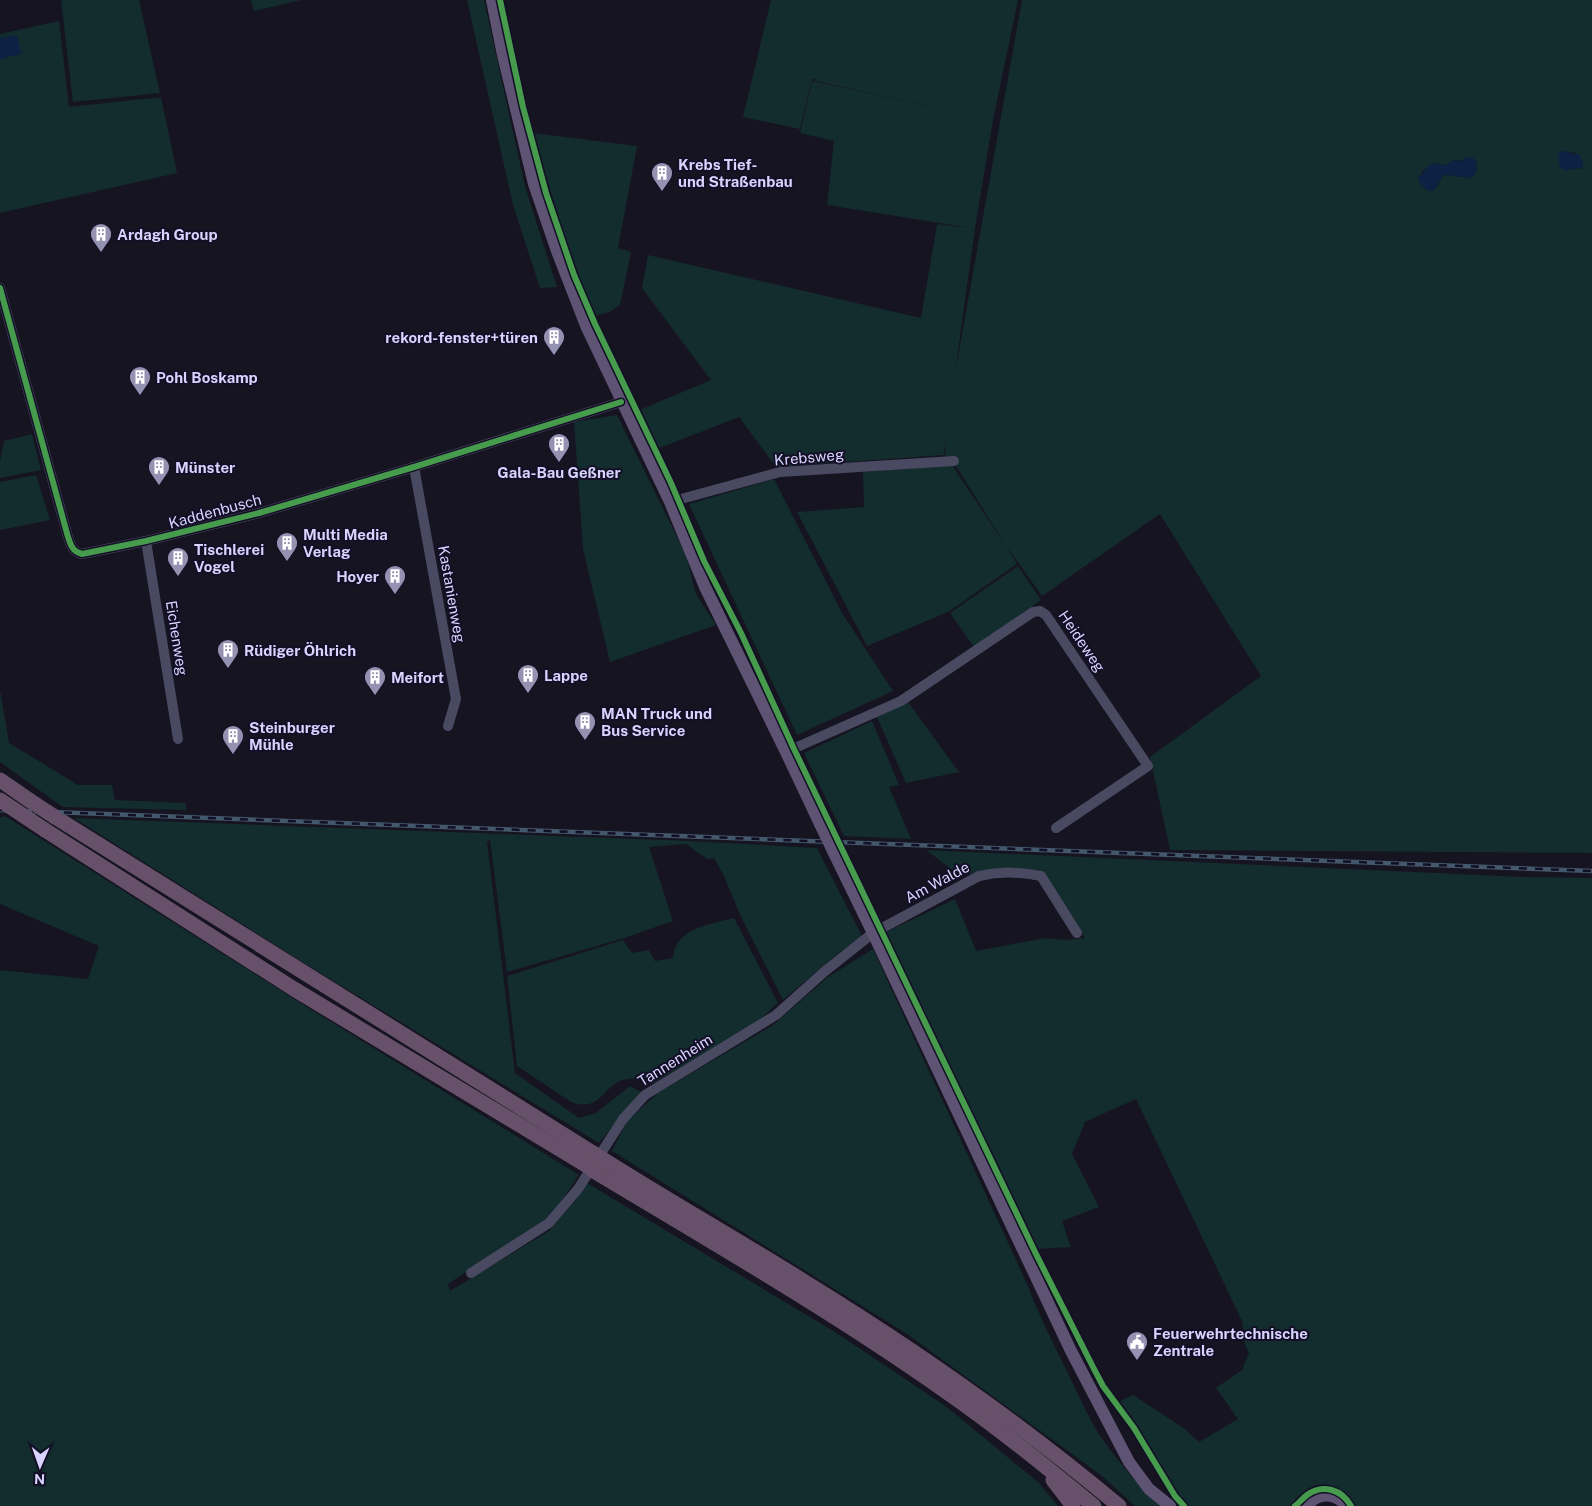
<svg xmlns="http://www.w3.org/2000/svg" width="1592" height="1506" viewBox="0 0 1592 1506" font-family="'Public Sans',sans-serif">
<style>
.green{fill:#132c2d;fill-rule:evenodd}
.water{fill:#0d2144}
.lines{fill:none;stroke-linecap:round;stroke-linejoin:round}
.minor{stroke:#4a4962;stroke-width:10}
.major{stroke:#5e5373;stroke-width:12}
.highway{stroke:#67516a;stroke-width:15}
.rail-casing{stroke:#43596b;stroke-width:4.5}
.rail{stroke:#130f26;stroke-width:2.5;stroke-dasharray:8;stroke-linecap:butt}
.major-bridge{stroke:#5e5373;stroke-width:12}
.highway-bridge{stroke:#67516a;stroke-width:15}
.cycleway-casing{stroke:#130f26;stroke-width:9}
.cycleway{stroke:#469c4c;stroke-width:6}
.labels{text-anchor:middle;dominant-baseline:central;stroke-width:4;stroke-linejoin:round;paint-order:stroke}
.poi-label{font-size:15px;font-weight:bold;fill:#d9d4ff;stroke:#130f26;text-anchor:start}
.street-label{font-size:15px;fill:#d9d4ff;stroke:#130f26}
</style>
<rect width="100%" height="100%" fill="#161421"/>
<g class="green">
<polygon points="61,0 139,0 160,93 73,102"/>
<polygon points="251,0 301,0 254,11"/>
<polygon points="467,0 484,0 525,186 557,287 540,288 513,205"/>
<path d="M771 0H1018L993 120 975 228 955 373 1022 0H1592V853L1170 850 1150 757 1261 676 1160 514 1042 596 1007 547 1017 564 948 612 867 646 797 512 864 507 863 472 952 465 1006 546 956 466 945 455 947 434 944 455 776 467 739 417 657 449 637 411 711 380 642 288 648 255 921 318 937 224 971 228 827 205 834 141 800 133 812 81 953 111 815 81V79H812L800 129 743 117ZM1561 151 1575 153 1582 168 1564 170ZM1454 160 1476 161 1477 170 1472 178 1447 175 1442 176 1437 187 1418 178 1423 171 1435 163 1444 166Z"/>
<polygon points="59,21 69,107 161,97 177,173 0,213 0,34"/>
<polygon points="533,133 637,146 618,248 631,252 620,305 610,312 594,316 570,255"/>
<polygon points="617,415 686,555 696,594 716,625 610,662 583,549 574,422"/>
<polygon points="32,434 41,470 0,478 0,461 4,441"/>
<polygon points="36,475 50,520 0,530 0,482"/>
<polygon points="774,479 842,613 893,691 797,735 689,504"/>
<polygon points="1018,566 1041,600 974,647 950,613"/>
<polygon points="0,690 9,743 78,785 112,785 115,800 186,803 186,810 63,807 0,762"/>
<polygon points="908,702 959,772 906,783 877,717"/>
<polygon points="872,721 899,785 889,787 911,839 844,836 804,753"/>
<polygon points="5,816 291,997 579,1175 552,1215 448,1284 450,1291 549,1231 578,1197 587,1183 835,1332 947,1407 1039,1483 1058,1506 0,1506 0,970 88,979 99,946 0,904 0,818"/>
<polygon points="74,818 691,841 817,848 862,936 835,956 783,1000 742,919 723,874 714,858 707,859 686,844 649,847 673,921 621,939 507,972 490,840 487,842 515,1073 579,1118 596,1113 630,1086 641,1092 599,1143 312,968"/>
<path d="M926 850 1524 877 1592 878V1506H1353C1350 1502 1347 1496 1344 1493 1325 1479 1307 1493 1293 1506H1187L1181 1503 1116 1403 1133 1395 1185 1429 1199 1442 1238 1419 1216 1388 1242 1370 1249 1353 1245 1345 1242 1321 1136 1099 1085 1122 1072 1154 1099 1207 1062 1221 1071 1247 1034 1249 882 934 955 899 976 951 1045 938 1065 940 1085 938 1042 871 995 868 960 876Z"/>
<path d="M734 918 778 1003 757 1022 652 1084C645 1082 637 1078 629 1079 603 1080 604 1114 571 1102L517 1066 507 976 623 940 632 953 649 950 655 961 673 958C675 928 711 924 734 918Z"/>
<path d="M873 949 1028 1286C1038 1313 1050 1337 1063 1363 1074 1385 1084 1409 1097 1431 1115 1458 1137 1485 1162 1506H1135L1102 1476 907 1334 612 1151 627 1121 658 1093 773 1025 828 977Z"/>
</g>
<g class="water">
<polygon points="17,35 21,54 0,59 0,38"/>
<polygon points="1561,151 1580,155 1583,164 1582,168 1564,170 1560,167 1558,155"/>
<polygon points="1468,157 1473,158 1476,161 1477,170 1472,178 1447,175 1442,176 1435,190 1428,191 1420,183 1418,178 1430,165 1435,163 1444,166 1454,160 1461,161"/>
</g>
<g class="lines">
<g class="minor">
<path d="M0 288 68 537C71 546 73 552 82 554L146 541 259 513 414 467 621 402"/>
<polyline points="414,467 456,699 448,726"/>
<polyline points="670,502 780,472 954,461"/>
<polyline points="146,541 178,739"/>
<polyline points="786,752 901,701 1033,612 1040,611 1046,615 1148,766 1056,828"/>
<path d="M471 1273 549 1223 578 1189 623 1119 645 1095 776 1015 824 972 873 933 979 876C1001 871 1019 872 1041 876L1077 933"/>
</g>
<g class="major">
<polyline points="492,0 503,55 534,184 557,251 587,328 670,502 705,587 786,752 820,824"/>
<polyline points="833,851 873,933 1071,1351 1129,1462 1149,1489 1170,1506"/>
<path d="M1307 1506C1317 1492 1336 1492 1346 1506"/>
</g>
<g class="highway">
<polyline points="0,780 29,800"/>
<polyline points="55,817 593,1153"/>
<polyline points="45,830 294,989 586,1165"/>
<path d="M601 1158C669 1201 738 1240 805 1282 914 1349 1020 1423 1119 1506"/>
<path d="M594 1171C712 1242 832 1311 944 1390 996 1426 1045 1466 1094 1506"/>
<polyline points="1053,1480 1073,1506"/>
</g>
<g class="rail-casing">
<polyline id="rail" points="0,810 1592,871"/>
</g>
<use href="#rail" class="rail"/>
<polyline class="major-bridge" points="820,824 833,851"/>
<g class="highway-bridge">
<polyline points="0,800 45,830"/>
<polyline points="29,800 55,817"/>
<polyline points="593,1153 601,1158"/>
<polyline points="586,1165 594,1171"/>
</g>
<g class="cycleway-casing">
<g id="cycleway">
<polyline points="500,0 523,107 546,193 574,275 595,324 671,483 704,561 741,633 794,749 1036,1254 1093,1367 1103,1386 1134,1428 1175,1496 1184,1506"/>
<path d="M0 288 68 537C71 546 73 552 82 554L146 541 259 513 414 467 621 402"/>
<path d="M1295 1506C1299 1503 1303 1498 1307 1495 1323 1483 1342 1490 1351 1506"/>
</g>
</g>
<use href="#cycleway" class="cycleway"/>
</g>
<defs>
<g id="building-pin" transform="scale(1.125)"><path d="M0 17L-7.5 6A9.5 9.5 0 1 1 7.5 6Z" fill="#9591b1" stroke="#130f26"/><path d="M-4-6H4V6H1V3H-1V6H-4ZM-2.5-4.3h1.7v1.8h-1.7ZM.8-4.3h1.7v1.8H.8ZM-2.5-1h1.7V.8h-1.7ZM.8-1h1.7V.8H.8Z" fill="#fff"/></g>
<g id="civic-pin" transform="scale(1.125)"><path d="M0 17L-7.5 6A9.5 9.5 0 1 1 7.5 6Z" fill="#9591b1" stroke="#130f26"/><path d="M-.6-6.5H3V-4.5H.6V-3L4-1V1h2V6H-6V1h2V-1L-.6-3ZM-1.2 2.5V6h2.4V2.5Z" fill="#fff"/></g>
</defs>
<g fill-rule="evenodd">
<use href="#building-pin" x="662" y="173"/>
<use href="#building-pin" x="101" y="234"/>
<use href="#building-pin" x="554" y="337"/>
<use href="#building-pin" x="140" y="377"/>
<use href="#building-pin" x="559" y="444"/>
<use href="#building-pin" x="159" y="467"/>
<use href="#building-pin" x="287" y="543"/>
<use href="#building-pin" x="178" y="558"/>
<use href="#building-pin" x="395" y="576"/>
<use href="#building-pin" x="228" y="650"/>
<use href="#building-pin" x="528" y="675"/>
<use href="#building-pin" x="375" y="677"/>
<use href="#building-pin" x="585" y="722"/>
<use href="#building-pin" x="233" y="736"/>
<use href="#civic-pin" x="1137" y="1342"/>
</g>
<g class="labels">
<g class="poi-label">
<text x="678" y="164">Krebs Tief-<tspan x="678" dy="17">und Straßenbau</tspan></text>
<text x="117" y="234">Ardagh Group</text>
<text x="538" y="337" text-anchor="end">rekord-fenster+türen</text>
<text x="156" y="377">Pohl Boskamp</text>
<text x="175" y="467">Münster</text>
<text x="559" y="472" text-anchor="middle">Gala-Bau Geßner</text>
<text x="303" y="534">Multi Media<tspan x="303" dy="17">Verlag</tspan></text>
<text x="194" y="549">Tischlerei<tspan x="194" dy="17">Vogel</tspan></text>
<text x="379" y="576" text-anchor="end">Hoyer</text>
<text x="244" y="650">Rüdiger Öhlrich</text>
<text x="544" y="675">Lappe</text>
<text x="391" y="677">Meifort</text>
<text x="601" y="713">MAN Truck und<tspan x="601" dy="17">Bus Service</tspan></text>
<text x="249" y="727">Steinburger<tspan x="249" dy="17">Mühle</tspan></text>
<text x="1153" y="1333">Feuerwehrtechnische<tspan x="1153" dy="17">Zentrale</tspan></text>
</g>
<g class="street-label">
<text transform="translate(809 457) rotate(-5)">Krebsweg</text>
<text transform="translate(215 511) rotate(-15)">Kaddenbusch</text>
<text transform="translate(452 594) rotate(80)">Kastanienweg</text>
<text transform="translate(177 638) rotate(81)">Eichenweg</text>
<text transform="translate(1082 641) rotate(56)">Heideweg</text>
<text transform="translate(937 882) rotate(-28)">Am Walde</text>
<text transform="translate(675 1060) rotate(-32)">Tannenheim</text>
</g>
</g>
<g transform="translate(40 1466) rotate(182)" stroke="#130f26" stroke-width="4" paint-order="stroke">
<path d="M0-4L9 19L0 12L-9 19Z" fill="#d9d4ff"/>
<text y="-8" font-size="14" font-weight="bold" text-anchor="middle" fill="#d9d4ff">N</text>
</g>
</svg>
